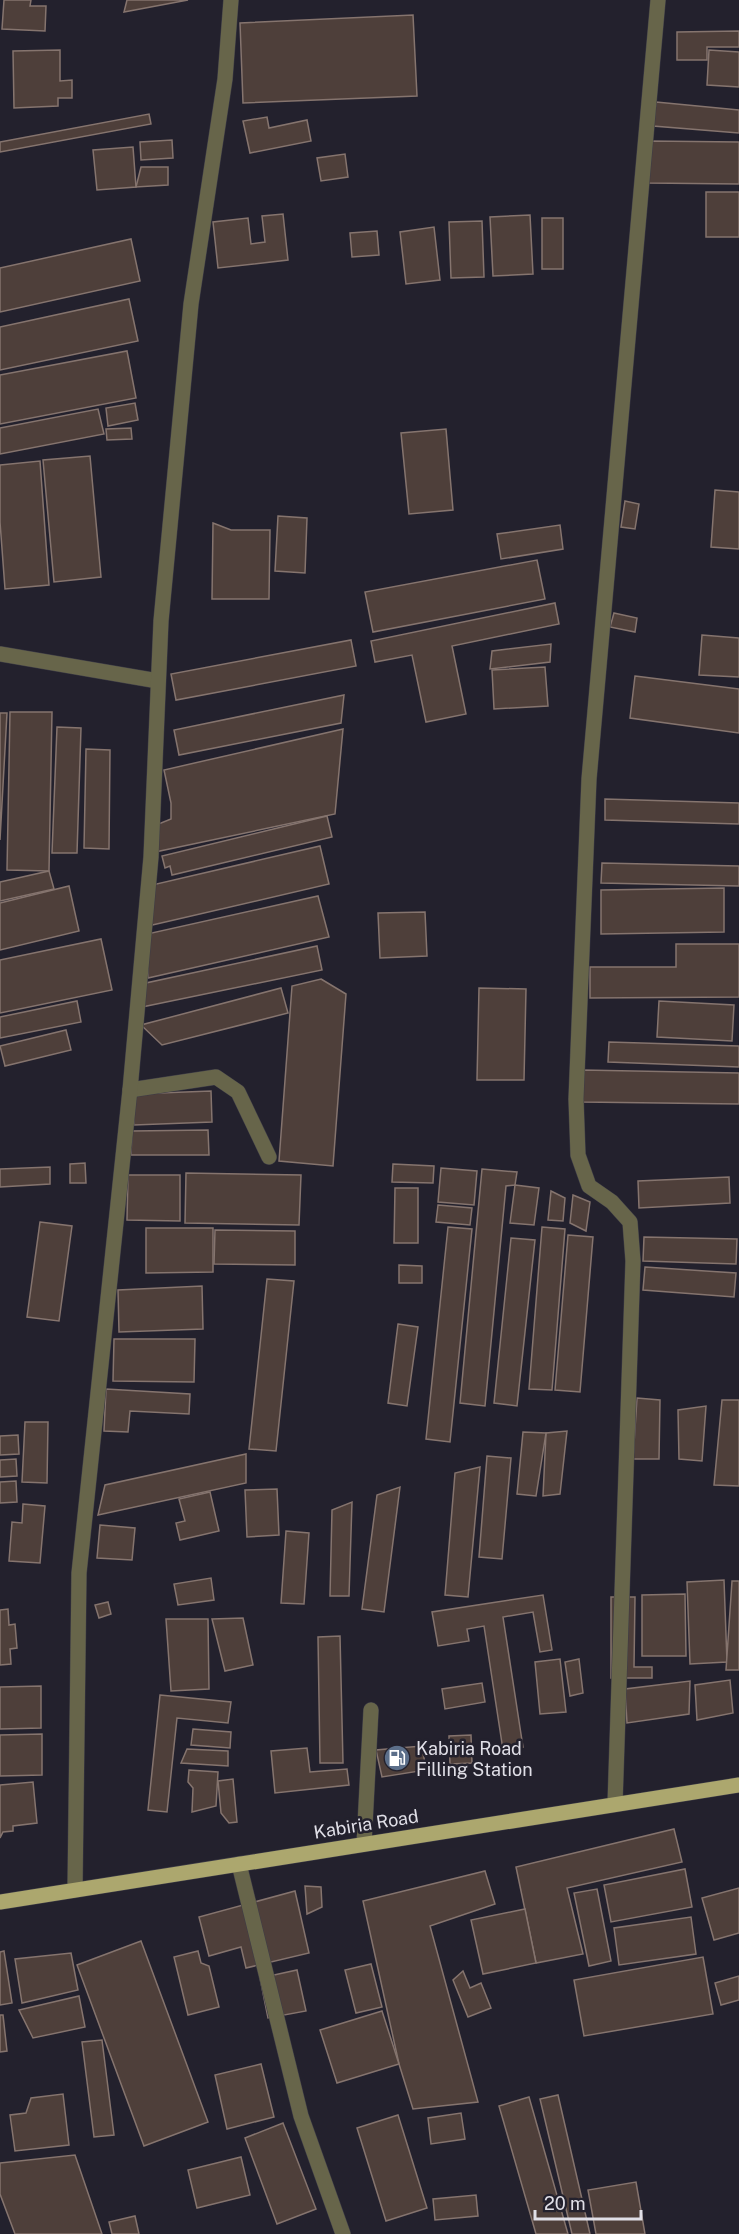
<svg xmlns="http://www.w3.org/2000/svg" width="739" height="2234" viewBox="0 0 739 2234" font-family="'Public Sans',sans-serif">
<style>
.building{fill:#4e3f3a;stroke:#85746e;stroke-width:1.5}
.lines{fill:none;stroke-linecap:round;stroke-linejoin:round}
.minor-casing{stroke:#3d3c47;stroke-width:16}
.major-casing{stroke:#3d3c47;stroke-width:16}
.minor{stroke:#67654a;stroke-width:15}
.major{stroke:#aca76e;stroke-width:15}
.labels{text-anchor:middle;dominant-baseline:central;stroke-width:5;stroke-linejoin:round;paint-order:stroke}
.poi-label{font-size:18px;fill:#e0dfe7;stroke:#23212d;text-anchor:start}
.street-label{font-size:18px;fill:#e0dfe7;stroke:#23212d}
</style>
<rect width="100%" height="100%" fill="#23212d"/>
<g class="building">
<polygon points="4,0 31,0 30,6 46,6 45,31 2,29"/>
<polygon points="127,0 188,0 124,12"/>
<polygon points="413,15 417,96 243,103 240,23"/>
<polygon points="739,31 739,47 707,47 707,60 677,60 677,32"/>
<polygon points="60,50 60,81 72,80 72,98 58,98 58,106 14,108 13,51"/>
<polygon points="709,50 739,52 739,87 707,85"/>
<polygon points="656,102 739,110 739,133 653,126"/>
<polygon points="149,114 151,124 0,152 0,142"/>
<polygon points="267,117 269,128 307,120 311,141 250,153 243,121"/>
<polygon points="172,140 173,158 141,160 140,142"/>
<polygon points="649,141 739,142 739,184 648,183"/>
<polygon points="133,147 136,187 97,190 93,150"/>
<polygon points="345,154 348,177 321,181 317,158"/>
<polygon points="141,167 168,167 168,185 136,187"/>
<rect x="706" y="192" width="33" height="45"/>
<polygon points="283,214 288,260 218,268 213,222 248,218 251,244 265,242 262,216"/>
<polygon points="530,215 533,274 493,276 490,217"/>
<rect x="542" y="218" width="21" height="51"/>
<polygon points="482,221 484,277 451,278 449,222"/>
<polygon points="434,227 440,280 406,284 400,232"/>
<polygon points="377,231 379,255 352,257 350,233"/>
<polygon points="131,239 140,281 0,312 0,268"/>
<polygon points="129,299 138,341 0,370 0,327"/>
<polygon points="127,351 136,398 0,424 0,375"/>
<polygon points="135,403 138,420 108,426 106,408"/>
<polygon points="98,409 104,434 0,454 0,428"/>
<polygon points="131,428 132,439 107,440 106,429"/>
<polygon points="446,429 453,510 409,514 401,433"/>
<polygon points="90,456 101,577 54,582 43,460"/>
<polygon points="40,461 49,585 5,589 0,522 0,465"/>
<polygon points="715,490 739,492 739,549 711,547"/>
<polygon points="625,501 639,504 635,529 621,527"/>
<polygon points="278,516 307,518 305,573 275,571"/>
<polygon points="213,523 231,530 270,530 269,599 212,599"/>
<polygon points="560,525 563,549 501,559 497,534"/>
<polygon points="537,560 545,599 373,632 365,592"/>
<polygon points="555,603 559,624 452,646 466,714 426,722 412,655 375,662 371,641"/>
<polygon points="614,613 637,618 635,632 610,627"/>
<polygon points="702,635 739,638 739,677 699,675"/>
<polygon points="351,640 356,666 176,700 171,674"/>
<polygon points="551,644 550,662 490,669 492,651"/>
<polygon points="545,667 548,706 494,709 492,670"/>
<polygon points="635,676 739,689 739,733 630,718"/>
<polygon points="344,695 341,723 179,755 174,730"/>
<polygon points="10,712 52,712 49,871 7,870"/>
<polygon points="0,713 7,713 0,840"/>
<polygon points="57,727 81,728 77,853 52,853"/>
<polygon points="343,729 335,814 155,852 156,825 171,819 171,803 164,770"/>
<polygon points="86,749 110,750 109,849 84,848"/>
<polygon points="605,799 739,803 739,824 605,820"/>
<polygon points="327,816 332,837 172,875 170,866 165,868 162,856"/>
<polygon points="320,846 329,884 148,926 152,885"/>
<polygon points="602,863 739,866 739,886 601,883"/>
<polygon points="49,871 54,889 0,901 0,882"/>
<polygon points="69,886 79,931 0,950 0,903"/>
<polygon points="724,888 724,932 601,934 601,890"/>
<polygon points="318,896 329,937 148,978 147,934"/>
<polygon points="425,912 427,956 380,958 378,913"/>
<polygon points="101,939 112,990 0,1013 0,960"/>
<polygon points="676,944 739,944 739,997 590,998 590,967 676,967"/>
<polygon points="317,946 322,970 142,1007 146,983"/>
<polygon points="321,979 346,994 333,1166 279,1161 292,986"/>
<polygon points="281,988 288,1013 162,1045 141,1025"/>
<polygon points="479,988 526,989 524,1080 477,1080"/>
<polygon points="77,1001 81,1022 0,1038 0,1017"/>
<polygon points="659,1001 734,1005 732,1041 657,1037"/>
<polygon points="66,1030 71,1050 5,1066 0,1046"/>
<polygon points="609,1042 739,1046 739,1067 608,1062"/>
<polygon points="582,1070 739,1073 739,1104 582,1102"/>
<polygon points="211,1091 212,1122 134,1125 133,1094"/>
<polygon points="208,1130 209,1155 131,1155 132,1131"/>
<polygon points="85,1163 86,1183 70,1183 70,1164"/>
<polygon points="393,1164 434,1166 433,1183 392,1182"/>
<polygon points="50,1167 50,1184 0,1187 0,1169"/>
<polygon points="441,1168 477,1171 474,1205 438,1202"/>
<polygon points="482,1169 517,1172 515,1185 506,1186 485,1406 460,1403"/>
<polygon points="186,1173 301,1175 299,1225 185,1223"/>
<polygon points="128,1175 180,1175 180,1221 127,1220"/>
<polygon points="729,1177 730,1203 639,1208 638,1181"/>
<polygon points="515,1185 539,1188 534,1225 510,1223"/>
<polygon points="395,1188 418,1188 418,1243 394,1243"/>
<polygon points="551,1191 565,1198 563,1221 548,1220"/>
<polygon points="573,1195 590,1202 586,1231 570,1223"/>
<polygon points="438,1205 472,1208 470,1225 436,1222"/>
<polygon points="40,1222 72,1226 59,1321 27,1317"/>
<polygon points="448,1227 472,1229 450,1442 426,1439"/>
<polygon points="542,1227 565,1229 552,1390 529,1389"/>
<polygon points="146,1228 213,1228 213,1272 146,1273"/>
<polygon points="215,1230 295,1231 295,1265 214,1264"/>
<polygon points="568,1235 593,1237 580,1392 555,1390"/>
<polygon points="644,1237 737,1239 736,1264 643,1261"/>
<polygon points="511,1238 535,1240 517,1406 494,1403"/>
<polygon points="399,1265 422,1266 422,1283 399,1283"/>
<polygon points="645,1267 736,1273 734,1297 643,1290"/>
<polygon points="267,1279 294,1281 276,1451 249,1449"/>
<polygon points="202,1286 203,1329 119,1332 118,1290"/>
<polygon points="398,1324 418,1327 407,1406 388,1403"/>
<polygon points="114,1339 195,1339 194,1382 113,1381"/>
<polygon points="106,1389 190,1394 189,1414 130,1411 128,1432 104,1431"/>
<polygon points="637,1398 660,1400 659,1459 633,1459"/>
<polygon points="722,1400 739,1400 739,1486 714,1485"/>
<polygon points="706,1406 702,1461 679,1459 678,1410"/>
<polygon points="25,1422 48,1422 47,1483 22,1482"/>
<polygon points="567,1431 560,1494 543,1496 546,1433"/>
<polygon points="523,1432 546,1433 536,1496 517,1494"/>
<polygon points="18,1435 19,1454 0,1455 0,1436"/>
<polygon points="246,1454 246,1483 98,1515 105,1485"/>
<polygon points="487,1456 511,1458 502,1559 479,1557"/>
<polygon points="16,1459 17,1476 0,1477 0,1460"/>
<polygon points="480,1467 468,1597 445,1595 455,1473"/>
<polygon points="16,1481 17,1502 0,1503 0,1482"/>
<polygon points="400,1487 384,1612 362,1609 377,1495"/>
<polygon points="277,1489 279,1535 247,1537 245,1490"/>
<polygon points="210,1492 219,1531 180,1540 176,1523 185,1521 179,1499"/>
<polygon points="352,1502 349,1596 330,1596 332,1510"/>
<polygon points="23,1504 45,1506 40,1563 9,1561 12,1522 22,1523"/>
<polygon points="100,1525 135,1528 132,1560 97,1558"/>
<polygon points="286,1531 309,1533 304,1604 281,1603"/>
<polygon points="211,1578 214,1600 178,1605 174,1584"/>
<polygon points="724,1580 727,1662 690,1664 687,1582"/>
<polygon points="732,1581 739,1581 739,1670 726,1670"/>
<polygon points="685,1594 686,1656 642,1656 642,1595"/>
<polygon points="543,1595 552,1650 540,1652 533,1612 503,1617 523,1747 503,1750 484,1626 467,1629 469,1641 438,1646 432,1612"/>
<polygon points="611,1597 635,1597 634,1667 652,1667 652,1678 611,1678"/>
<polygon points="108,1602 111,1614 99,1618 95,1605"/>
<polygon points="8,1609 9,1625 15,1624 17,1648 10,1649 11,1664 0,1665 0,1610"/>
<polygon points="243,1618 253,1665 225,1671 212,1619"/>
<polygon points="166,1619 208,1619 209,1689 171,1691"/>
<polygon points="340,1636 343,1763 320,1763 318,1637"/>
<polygon points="560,1659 566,1712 540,1714 535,1662"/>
<polygon points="579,1659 583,1693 570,1696 565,1662"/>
<polygon points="730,1680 733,1713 697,1720 695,1685"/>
<polygon points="690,1681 689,1714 627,1723 625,1689"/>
<polygon points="482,1683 485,1702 445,1709 442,1689"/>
<polygon points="41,1686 41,1728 0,1729 0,1687"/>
<polygon points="160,1695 231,1702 228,1723 177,1718 167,1812 148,1810"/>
<polygon points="193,1729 231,1732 230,1748 191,1745"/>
<polygon points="42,1734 42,1775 0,1776 0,1735"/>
<polygon points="471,1735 472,1763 450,1764 449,1736"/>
<polygon points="422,1746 426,1770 382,1777 376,1750"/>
<polygon points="307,1748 310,1772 347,1769 349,1785 275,1793 271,1751"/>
<polygon points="187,1749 228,1751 228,1766 181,1763"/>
<polygon points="189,1770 218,1772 216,1806 192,1812 193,1788 188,1782"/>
<polygon points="233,1779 237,1822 229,1823 221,1813 218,1781"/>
<polygon points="33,1782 37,1823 13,1826 13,1831 3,1832 0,1838 0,1785"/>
<polygon points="674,1829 682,1862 567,1888 583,1954 536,1963 516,1867"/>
<polygon points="685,1869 692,1907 611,1922 604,1885"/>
<polygon points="485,1871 495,1904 430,1926 478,2102 413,2109 399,2064 363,1901"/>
<polygon points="305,1886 321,1887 322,1907 307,1914"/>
<polygon points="739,1888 739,1933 714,1940 702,1898"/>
<polygon points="597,1889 611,1961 589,1966 574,1893"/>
<polygon points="295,1891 309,1953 246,1968 241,1947 209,1956 199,1917"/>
<polygon points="525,1909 536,1963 483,1974 471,1920"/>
<polygon points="691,1917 696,1954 619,1965 614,1928"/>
<polygon points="141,1941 208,2122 144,2146 77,1965"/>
<polygon points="4,1951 12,2003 0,2005 0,1952"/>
<polygon points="198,1951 201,1963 209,1966 219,2007 188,2015 174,1957"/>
<polygon points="71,1953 78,1990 22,2003 15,1959"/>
<polygon points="703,1957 713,2014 584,2036 574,1980"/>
<polygon points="371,1964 382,2007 356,2013 345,1970"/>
<polygon points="297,1970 306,2011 268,2018 260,1978"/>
<polygon points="463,1971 470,1988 481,1983 491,2008 468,2017 453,1980"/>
<polygon points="739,1976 739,2000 721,2005 715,1983"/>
<polygon points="79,1996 85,2027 33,2038 19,2010"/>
<polygon points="382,2011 399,2064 337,2083 320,2030"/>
<polygon points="0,2015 3,2015 7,2051 0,2052"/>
<polygon points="102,2040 114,2135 94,2137 82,2042"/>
<polygon points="261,2064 274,2117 227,2129 215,2075"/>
<polygon points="63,2094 69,2145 15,2151 10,2115 26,2113 31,2098"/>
<polygon points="558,2095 590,2234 572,2234 540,2099"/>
<polygon points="529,2097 568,2234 536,2234 499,2106"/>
<polygon points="461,2113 465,2139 431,2144 428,2118"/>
<polygon points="398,2115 427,2208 386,2221 357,2128"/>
<polygon points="283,2123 316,2209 277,2224 245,2138"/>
<polygon points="75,2155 102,2234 15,2234 0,2194 0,2163"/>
<polygon points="241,2157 250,2195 197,2208 188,2170"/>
<polygon points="636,2182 645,2234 596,2234 588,2190"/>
<polygon points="476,2195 478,2216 435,2220 433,2199"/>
<polygon points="135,2216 139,2234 112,2234 109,2222"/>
</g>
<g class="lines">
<g class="minor-casing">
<g id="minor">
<polyline points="0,654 158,681"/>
<polyline points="130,1090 216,1077 238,1092 269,1157"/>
<polyline points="615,1804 633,1261 630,1222 612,1202 589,1186 578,1155 576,1099 589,779 658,0"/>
<polyline points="364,1844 371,1710"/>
<polyline points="239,1864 301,2116 343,2234"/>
<polyline points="75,1890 79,1573 130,1090 151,857 161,621 191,304 225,79 231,0"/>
</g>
</g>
<g class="major-casing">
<polyline id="major" points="0,1902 739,1785"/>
</g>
<use href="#minor" class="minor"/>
<use href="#major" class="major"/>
</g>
<defs>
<g id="fuel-disc" transform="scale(1.35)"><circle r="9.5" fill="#5c6f8a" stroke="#23212d"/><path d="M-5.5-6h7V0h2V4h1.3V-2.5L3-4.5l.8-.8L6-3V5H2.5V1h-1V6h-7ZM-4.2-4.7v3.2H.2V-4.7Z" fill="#fff"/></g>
</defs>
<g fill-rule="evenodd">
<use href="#fuel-disc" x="397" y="1758"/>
</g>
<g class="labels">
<g class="poi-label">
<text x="416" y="1748">Kabiria Road<tspan x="416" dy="21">Filling Station</tspan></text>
</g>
<g class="street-label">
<text transform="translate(366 1824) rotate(-9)">Kabiria Road</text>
</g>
</g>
<path d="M535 2210v9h106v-9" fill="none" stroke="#e0dfe7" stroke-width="3"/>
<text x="544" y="2210" font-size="18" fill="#e0dfe7" stroke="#23212d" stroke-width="4.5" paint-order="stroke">20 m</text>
</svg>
